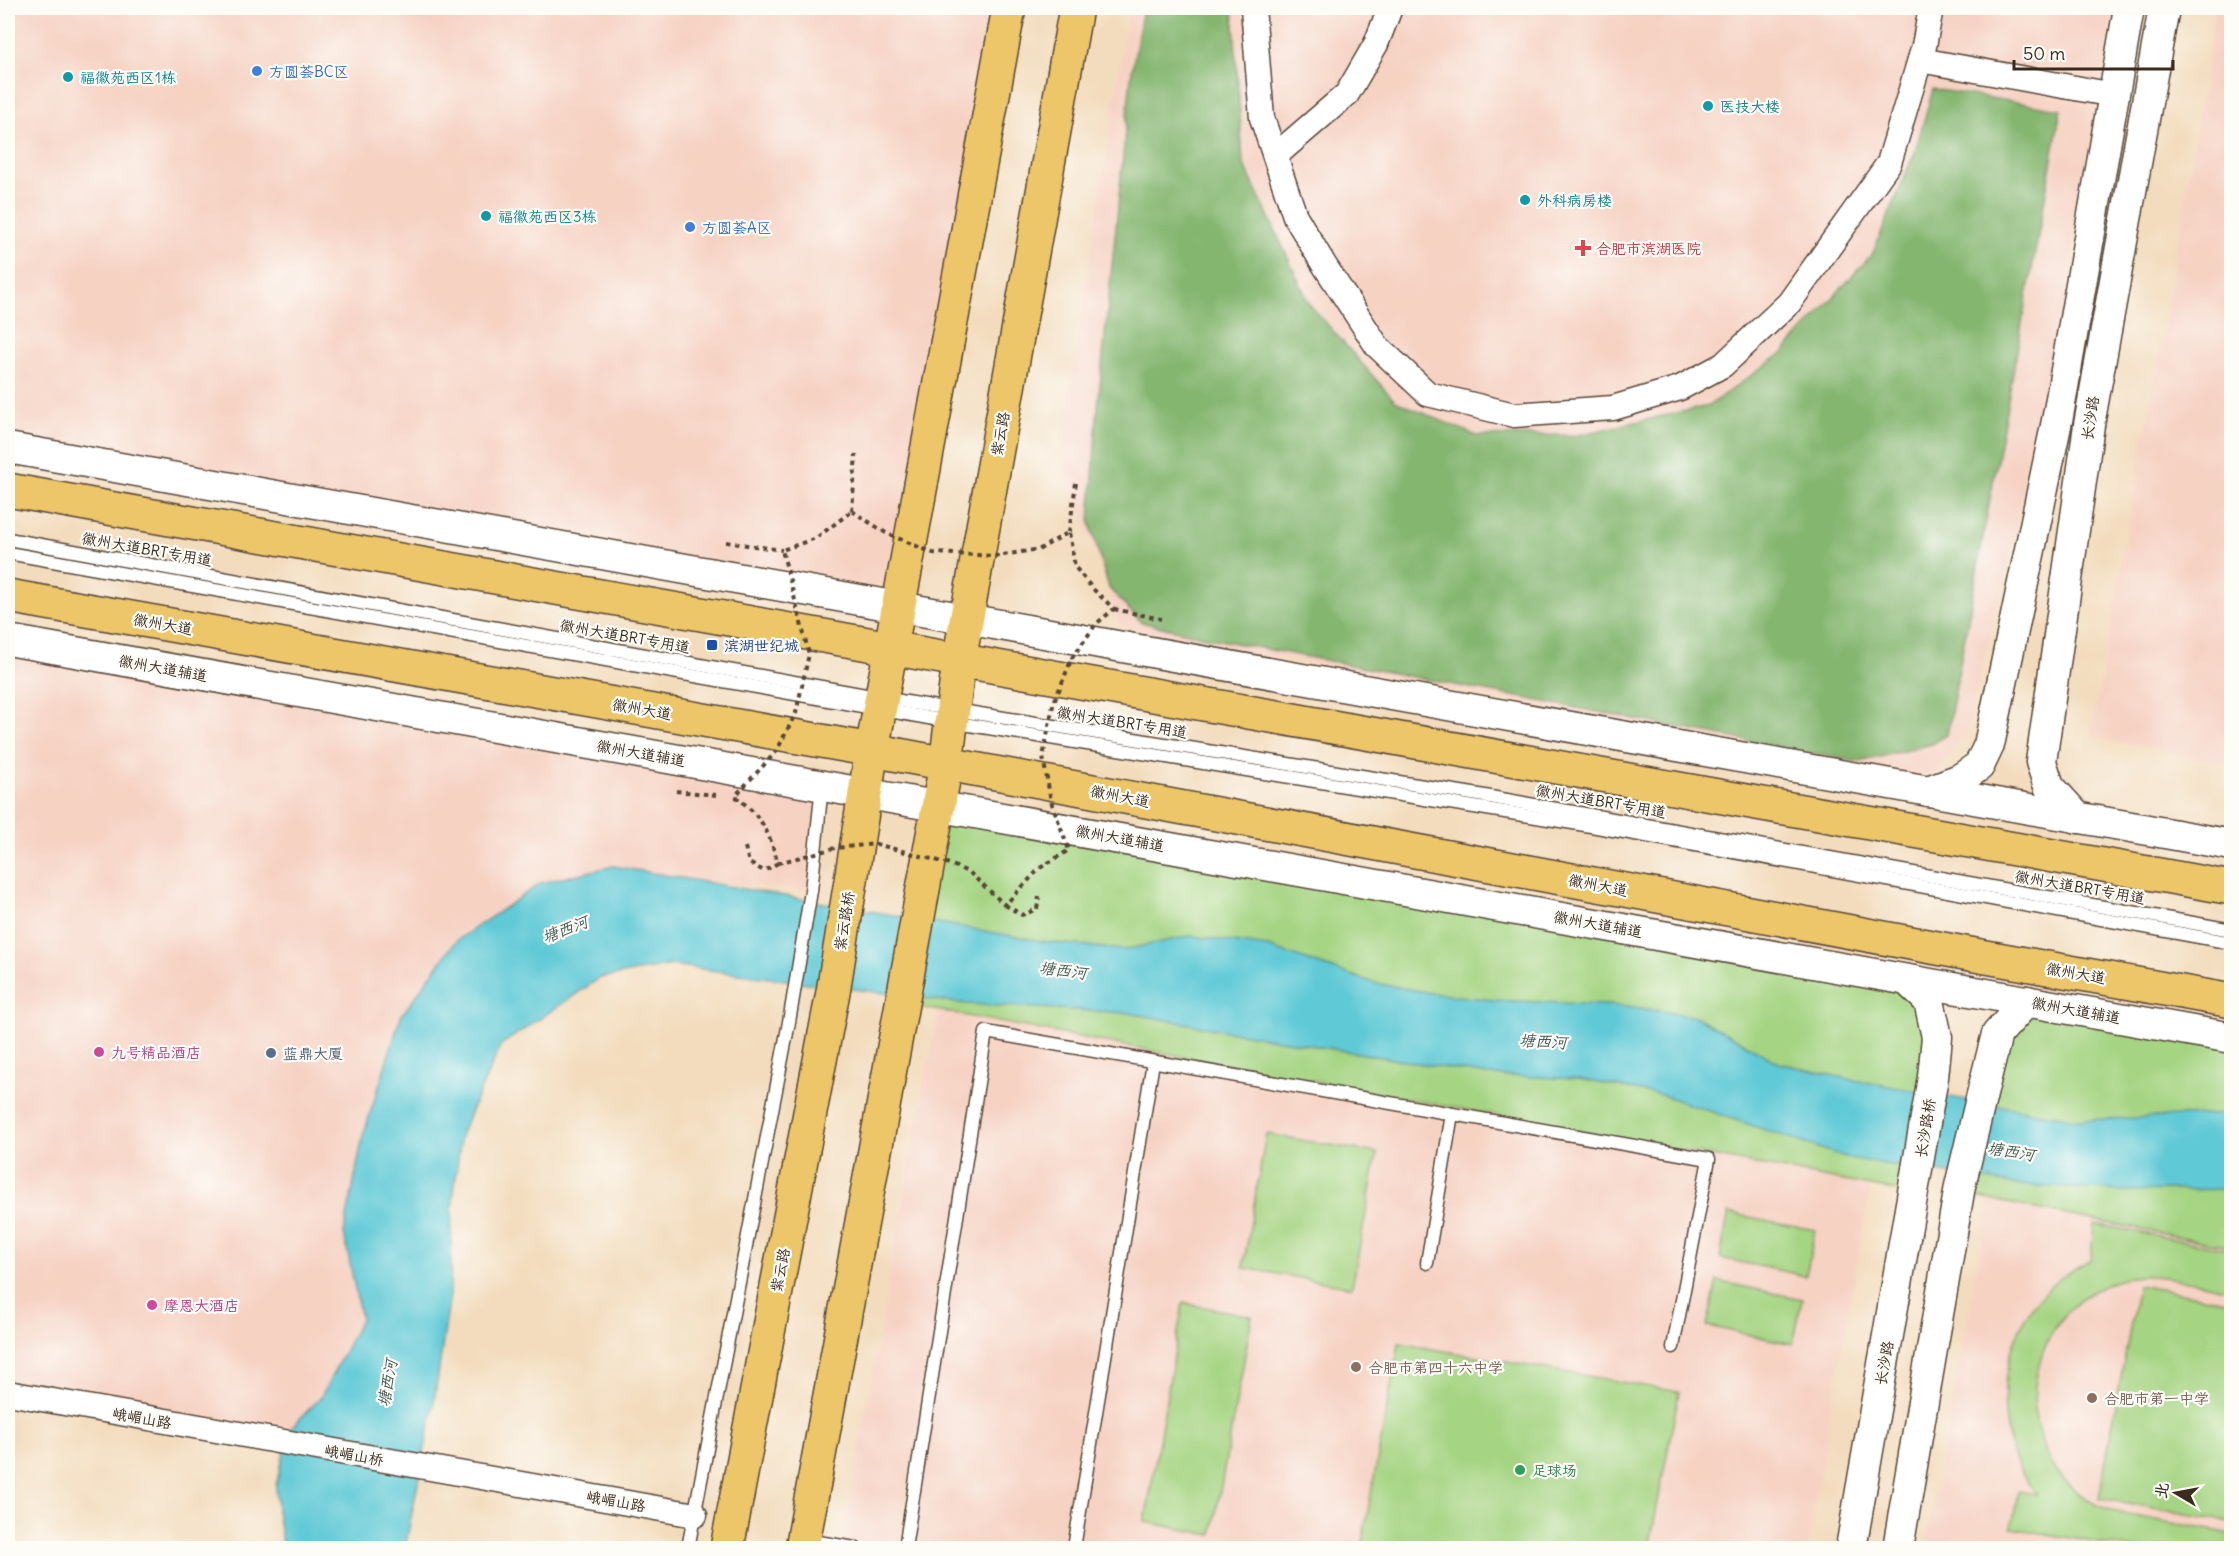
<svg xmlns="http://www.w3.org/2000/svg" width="2239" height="1556" viewBox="0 0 2239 1556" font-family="Delius,'LXGW WenKai TC',sans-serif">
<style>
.built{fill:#f6d2c3}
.green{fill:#a5d482;stroke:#707f50;stroke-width:1.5}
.forest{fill:#84b670;stroke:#607047;stroke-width:1.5}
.water{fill:#5ec9d6;stroke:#4c7a7a;stroke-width:1.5}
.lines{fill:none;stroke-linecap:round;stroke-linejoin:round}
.service-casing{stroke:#574536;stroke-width:15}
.minor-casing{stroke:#574536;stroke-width:27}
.tertiary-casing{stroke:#574536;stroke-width:33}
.primary-casing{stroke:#574536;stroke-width:36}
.path{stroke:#574536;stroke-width:4;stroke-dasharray:4.5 4.5;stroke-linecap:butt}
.service{stroke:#fff;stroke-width:12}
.minor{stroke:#fff;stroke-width:24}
.tertiary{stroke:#fff;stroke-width:30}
.primary{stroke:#ecc669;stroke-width:33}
.path-bridge{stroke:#574536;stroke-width:4;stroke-dasharray:4.5 4.5;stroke-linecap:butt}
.shop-dot{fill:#3f7fe0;stroke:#fdfcf7;stroke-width:2}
.culture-dot{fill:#0f9aa8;stroke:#fdfcf7;stroke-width:2}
.health-dot{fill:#e0444e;stroke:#fdfcf7;stroke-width:2}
.transit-dot{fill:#1a4fb4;stroke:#fdfcf7;stroke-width:2}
.hotel-dot{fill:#d1479c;stroke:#fdfcf7;stroke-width:2}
.service-dot{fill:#5c6f8a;stroke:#fdfcf7;stroke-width:2}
.education-dot{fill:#8d6e63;stroke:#fdfcf7;stroke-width:2}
.leisure-dot{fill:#2e9e5b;stroke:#fdfcf7;stroke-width:2}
.labels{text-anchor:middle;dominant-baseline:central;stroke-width:4.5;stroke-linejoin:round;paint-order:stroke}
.shop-label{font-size:15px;fill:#366cbe;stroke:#fdfcf7;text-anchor:start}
.culture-label{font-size:15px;fill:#0d838f;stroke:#fdfcf7;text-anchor:start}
.health-label{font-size:15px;fill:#be3a42;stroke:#fdfcf7;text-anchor:start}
.street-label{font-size:15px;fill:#3b2a1e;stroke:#fdfcf7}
.transit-label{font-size:15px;fill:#164399;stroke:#fdfcf7;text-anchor:start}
.hotel-label{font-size:15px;fill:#b23c85;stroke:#fdfcf7;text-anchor:start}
.service-label{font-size:15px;fill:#4e5e75;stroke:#fdfcf7;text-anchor:start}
.education-label{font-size:15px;fill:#785e54;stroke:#fdfcf7;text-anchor:start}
.leisure-label{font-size:15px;fill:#27864d;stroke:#fdfcf7;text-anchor:start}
.water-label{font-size:16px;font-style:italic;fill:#465a55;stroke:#fdfcf7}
</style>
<rect width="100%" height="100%" fill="#fdfcf7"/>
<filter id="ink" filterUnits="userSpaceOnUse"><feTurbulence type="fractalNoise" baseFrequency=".0167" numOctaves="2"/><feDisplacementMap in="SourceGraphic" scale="12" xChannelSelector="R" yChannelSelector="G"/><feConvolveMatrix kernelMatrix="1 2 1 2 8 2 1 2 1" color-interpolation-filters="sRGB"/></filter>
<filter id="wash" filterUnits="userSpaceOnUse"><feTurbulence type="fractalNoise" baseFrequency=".008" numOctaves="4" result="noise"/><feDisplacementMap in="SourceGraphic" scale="24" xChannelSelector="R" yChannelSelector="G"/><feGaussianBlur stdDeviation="1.35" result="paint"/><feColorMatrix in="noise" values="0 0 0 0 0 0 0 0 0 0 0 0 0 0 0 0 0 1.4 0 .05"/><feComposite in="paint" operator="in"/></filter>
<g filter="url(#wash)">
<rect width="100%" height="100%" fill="#f3dcbd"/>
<g class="built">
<polygon points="8,8 1009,8 900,607 8,448"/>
<polygon points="1129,8 2116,8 2047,403 1967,732 1937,773 1909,776 1121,628 1060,451"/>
<polygon points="2216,8 2232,8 2231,765 2091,736 2164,329"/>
<polygon points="8,640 822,785 811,891 700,881 613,866 401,1016 363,1136 344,1233 361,1319 321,1397 277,1442 8,1393"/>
<polygon points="938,1009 1871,1185 1807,1548 841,1548"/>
<polygon points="1990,1199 2231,1247 2231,1548 1925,1548"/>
</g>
<g class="green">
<polygon points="937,805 1907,980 1929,1001 1914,1194 903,1004"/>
<polygon points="2027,1001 2231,1038 2231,1247 1960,1194 1984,1086"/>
<polygon points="1266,1134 1377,1153 1352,1287 1243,1268"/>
<polygon points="1729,1213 1815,1230 1806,1276 1720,1258"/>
<path d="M2094 1224 2231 1250V1290C2204 1285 2159 1272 2132 1277 2026 1296 1998 1444 2090 1501 2111 1514 2136 1516 2160 1521 2184 1525 2208 1529 2231 1534V1548H2128L2012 1528 2018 1491 2037 1494C2031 1487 2025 1480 2021 1472 1992 1414 2001 1333 2049 1288 2061 1276 2076 1268 2091 1259Z"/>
<polygon points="1717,1281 1802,1299 1793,1344 1707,1326"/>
<polygon points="2138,1285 2231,1302 2231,1522 2099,1498"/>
<polygon points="1183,1303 1252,1316 1212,1535 1145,1522"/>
<polygon points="1399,1343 1679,1392 1649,1548 1361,1548"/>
</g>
<polygon class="forest" points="1143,8 1233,8 1243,162 1310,305 1395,401 1477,436 1578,435 1708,406 1784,352 1873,253 1915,152 1933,89 2061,109 1947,735 1932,744 1859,762 1209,638 1141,622 1109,588 1090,523 1097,415 1131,77"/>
<polygon class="water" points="613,866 1047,942 1124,950 1190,936 1268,947 1374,983 1431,993 1494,1000 1627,1006 1697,1017 1779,1063 1848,1079 2081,1120 2231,1114 2231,1189 2123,1191 2017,1185 1848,1158 1662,1095 1579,1079 1488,1075 1227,1031 1129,1013 967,1004 672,965 600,978 501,1045 461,1133 452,1209 450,1295 433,1408 405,1548 283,1548 277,1511 276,1485 290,1429 321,1397 361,1319 344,1233 363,1136 401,1016 456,941 541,883"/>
</g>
<g filter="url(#ink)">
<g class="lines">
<g class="service-casing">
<g id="service">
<polyline points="8,539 882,698 1479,795 2232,930"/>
<polyline points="8,553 951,722 1591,826 2232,943"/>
<polyline points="1427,1263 1452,1114"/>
<polyline points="806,1540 855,1548"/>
<polyline points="688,1548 789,1022 811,891 822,786"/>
<polyline points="905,1548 986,1032 1709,1159 1673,1347"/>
<polyline points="1074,1548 1153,1062"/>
</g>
</g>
<g class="minor-casing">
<g id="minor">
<polyline points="1253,8 1262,118 1295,216 1323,263 1377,346 1428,394 1514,415 1613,408 1680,388 1723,365 1789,303 1889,163 1924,46 1931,8"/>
<polyline points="1920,60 2114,95"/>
<polyline points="1275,156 1347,94 1376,44 1390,8"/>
<polyline points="8,1393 695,1515"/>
</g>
</g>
<g class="tertiary-casing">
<g id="tertiary">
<polyline points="8,448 2232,845"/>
<polyline points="8,640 2232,1038"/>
<polyline points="1928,791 1960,779 1979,766 1989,745 2058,416 2129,8"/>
<polyline points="2078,818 2049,786 2041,762 2089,425 2164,8"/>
<polyline points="1851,1548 1933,1077 1937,1037 1929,1001 1907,980"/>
<polyline points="1898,1548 1960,1186 1984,1086 1997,1034 2027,1001"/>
</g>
</g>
<g class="primary-casing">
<g id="primary">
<polyline points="8,490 2232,888"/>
<polyline points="8,596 872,750 1975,955 2232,1001"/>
<polyline points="727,1548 833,992 872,750 1009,8"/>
<polyline points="802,1548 946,764 959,661 1076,8"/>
</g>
</g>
<g class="path">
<polyline points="852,511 856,454"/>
<polyline points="1069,532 1076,483"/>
<polyline points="726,542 782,550"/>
<polyline points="1114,609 1161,619"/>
<polyline points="676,791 716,795"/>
<polyline points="745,847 749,863 764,871 778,863"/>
<polyline points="1005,905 1022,915 1037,909 1039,896"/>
</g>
<use href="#service" class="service"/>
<use href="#minor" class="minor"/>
<use href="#tertiary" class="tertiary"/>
<use href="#primary" class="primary"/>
<path class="path-bridge" d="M852 511 886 533 933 553 997 556 1040 549 1069 532 1075 567 1092 588 1114 609 1096 624 1072 658 1053 705 1043 757 1051 801 1069 850 1040 868 1005 905 970 873 950 864 876 844 835 848 778 863C768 830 763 818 735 796L776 752 796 713 809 654 782 550 816 538Z"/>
</g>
</g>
<g class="shop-dot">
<circle cx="257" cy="71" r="6"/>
<circle cx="690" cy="227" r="6"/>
</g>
<g class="culture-dot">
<circle cx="68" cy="77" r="6"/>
<circle cx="1708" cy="106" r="6"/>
<circle cx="1525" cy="200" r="6"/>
<circle cx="486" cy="216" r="6"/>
</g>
<path class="health-dot" d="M1580 239h6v6h6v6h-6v6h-6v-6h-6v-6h6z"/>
<rect class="transit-dot" x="706" y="639" width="12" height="12" rx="3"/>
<g class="hotel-dot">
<circle cx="99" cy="1052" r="6"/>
<circle cx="152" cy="1305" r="6"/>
</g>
<circle class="service-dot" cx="271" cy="1053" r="6"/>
<g class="education-dot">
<circle cx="1356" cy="1367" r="6"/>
<circle cx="2092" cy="1398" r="6"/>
</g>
<circle class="leisure-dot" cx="1520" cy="1470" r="6"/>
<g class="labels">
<g class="shop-label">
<text x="269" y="71">方圆荟BC区</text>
<text x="702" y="227">方圆荟A区</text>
</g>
<g class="culture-label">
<text x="80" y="77">福徽苑西区1栋</text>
<text x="1720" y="106">医技大楼</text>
<text x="1537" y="200">外科病房楼</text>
<text x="498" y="216">福徽苑西区3栋</text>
</g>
<g class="health-label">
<text x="1596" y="248">合肥市滨湖医院</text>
</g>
<g class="street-label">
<text transform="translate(2090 418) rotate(-81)">长沙路</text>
<text transform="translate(1000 434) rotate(-80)">紫云路</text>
<text transform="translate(147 549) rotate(10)">徽州大道BRT专用道</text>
<text transform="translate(163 624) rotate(10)">徽州大道</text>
<text transform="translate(625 636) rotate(10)">徽州大道BRT专用道</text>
<text transform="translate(163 668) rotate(10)">徽州大道辅道</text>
<text transform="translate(642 709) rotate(10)">徽州大道</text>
<text transform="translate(1122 722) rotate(9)">徽州大道BRT专用道</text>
<text transform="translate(641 753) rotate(10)">徽州大道辅道</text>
<text transform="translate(1120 796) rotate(11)">徽州大道</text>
<text transform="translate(1601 801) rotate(10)">徽州大道BRT专用道</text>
<text transform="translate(1120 838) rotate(10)">徽州大道辅道</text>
<text transform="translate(1598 885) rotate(11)">徽州大道</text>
<text transform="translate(2080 887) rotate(10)">徽州大道BRT专用道</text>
<text transform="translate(844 921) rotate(-81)">紫云路桥</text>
<text transform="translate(1598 924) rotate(10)">徽州大道辅道</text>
<text transform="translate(2076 973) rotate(10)">徽州大道</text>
<text transform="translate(2076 1010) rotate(10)">徽州大道辅道</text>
<text transform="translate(1925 1128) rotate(-81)">长沙路桥</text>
<text transform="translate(780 1270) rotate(-79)">紫云路</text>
<text transform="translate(1884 1363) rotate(-80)">长沙路</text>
<text transform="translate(142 1418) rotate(10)">峨嵋山路</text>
<text transform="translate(354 1455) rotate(10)">峨嵋山桥</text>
<text transform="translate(616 1501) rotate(10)">峨嵋山路</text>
</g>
<g class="transit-label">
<text x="724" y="645">滨湖世纪城</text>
</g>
<g class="hotel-label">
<text x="111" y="1052">九号精品酒店</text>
<text x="164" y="1305">摩恩大酒店</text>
</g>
<g class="service-label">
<text x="283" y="1053">蓝鼎大厦</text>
</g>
<g class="education-label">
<text x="1368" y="1367">合肥市第四十六中学</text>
<text x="2104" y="1398">合肥市第一中学</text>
</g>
<g class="leisure-label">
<text x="1532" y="1470">足球场</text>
</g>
<g class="water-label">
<text transform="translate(565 929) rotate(-21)">塘西河</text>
<text transform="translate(1063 970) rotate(7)">塘西河</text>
<text transform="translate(1543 1041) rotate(3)">塘西河</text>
<text transform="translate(2011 1151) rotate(9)">塘西河</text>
<text transform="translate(387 1383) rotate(-80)">塘西河</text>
</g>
</g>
<rect width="2239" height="1556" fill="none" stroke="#fdfcf7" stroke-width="30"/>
<g transform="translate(2176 1493) rotate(280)" stroke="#fdfcf7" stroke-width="4.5" paint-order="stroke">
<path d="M0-4.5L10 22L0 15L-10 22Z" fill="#3b2a1e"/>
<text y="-9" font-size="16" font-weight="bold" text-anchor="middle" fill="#3b2a1e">北</text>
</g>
<path d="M2014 60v9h159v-9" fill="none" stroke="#3b2a1e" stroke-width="3"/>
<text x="2023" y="60" font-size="18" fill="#3b2a1e" stroke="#fdfcf7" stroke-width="4.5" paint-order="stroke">50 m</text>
</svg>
